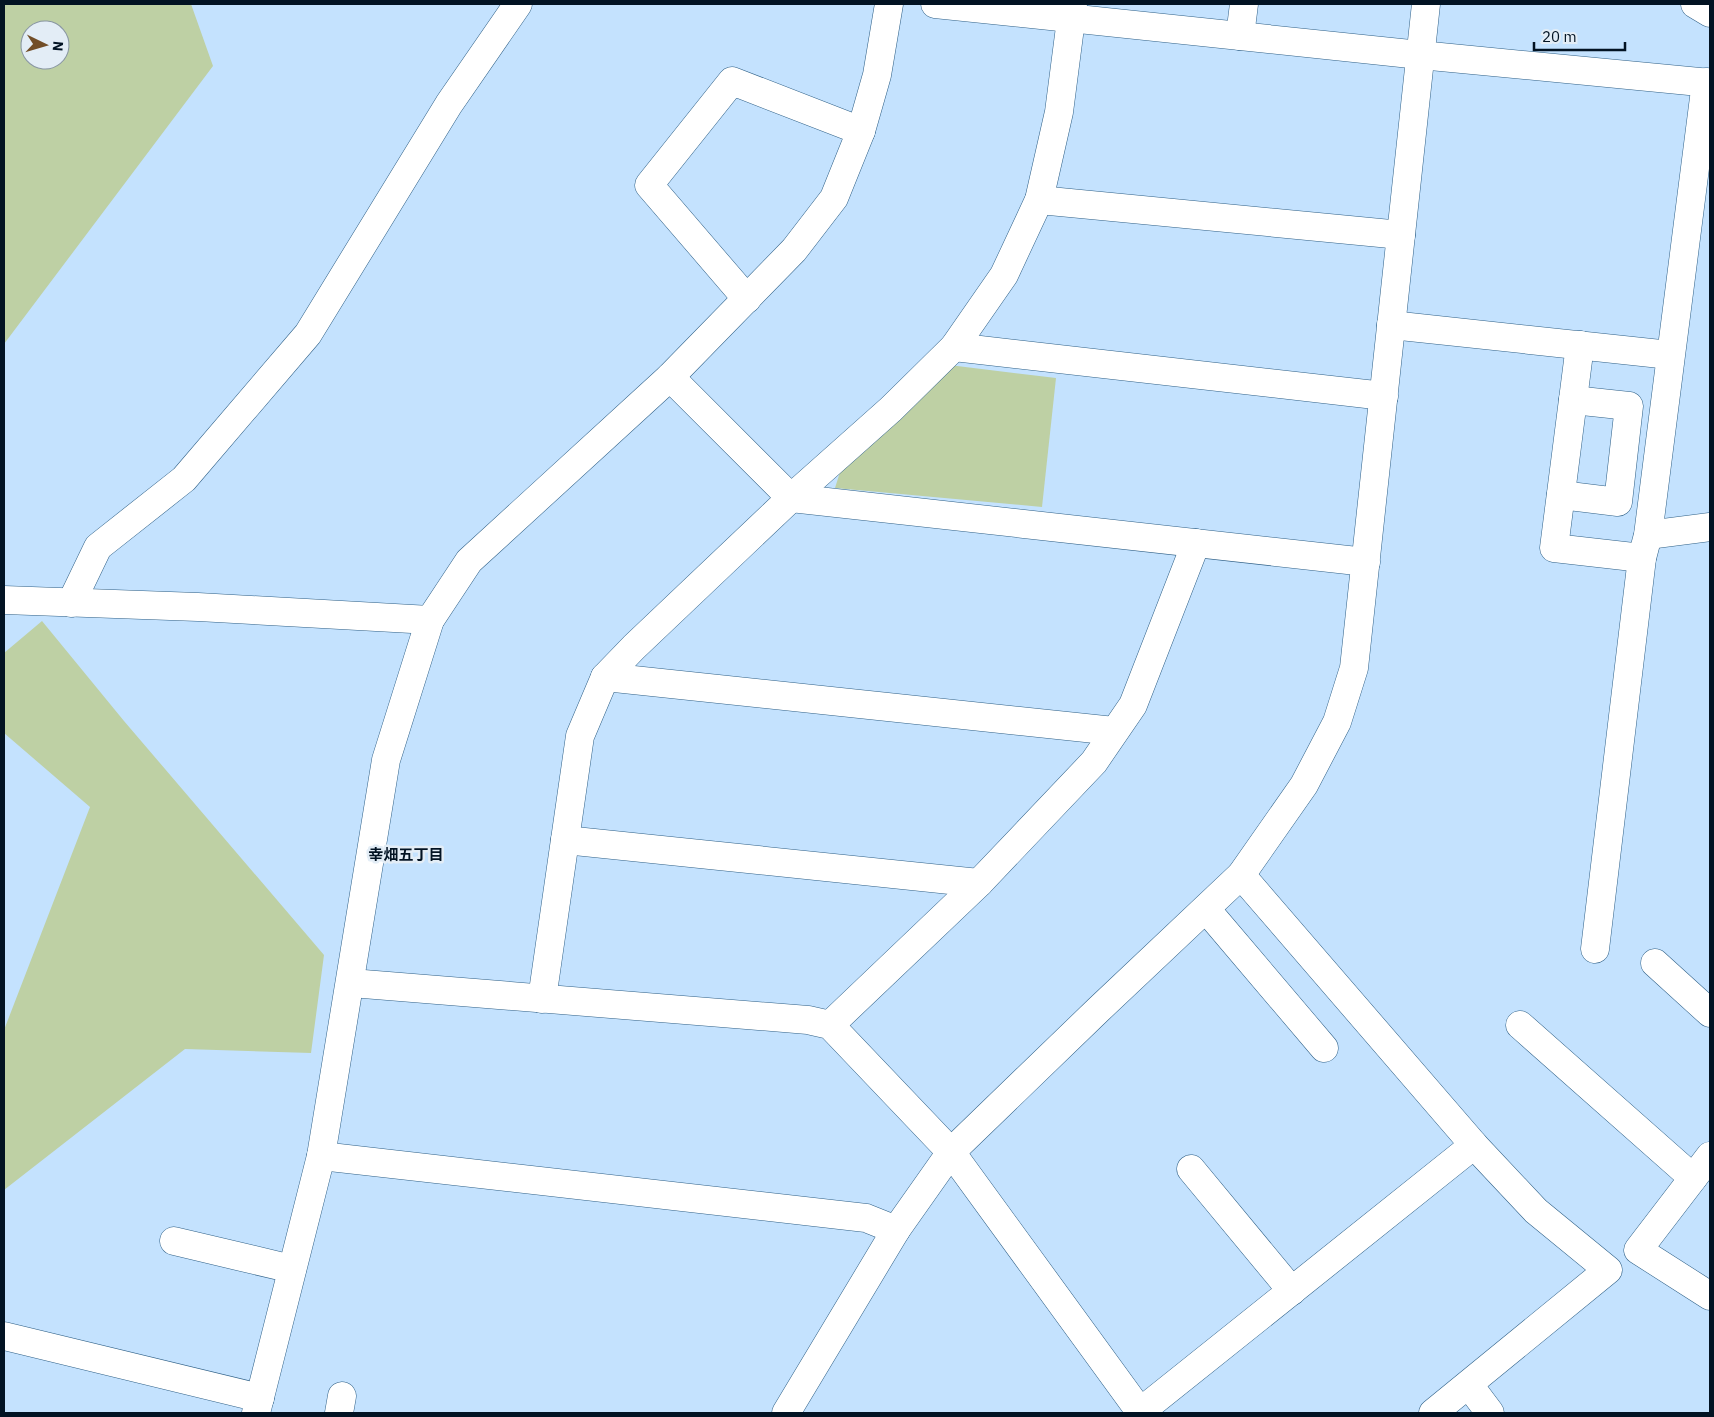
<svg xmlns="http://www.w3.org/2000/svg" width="1714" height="1417" viewBox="0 0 1714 1417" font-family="'IBM Plex Sans','Noto Sans JP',sans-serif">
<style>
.green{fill:#bed0a4;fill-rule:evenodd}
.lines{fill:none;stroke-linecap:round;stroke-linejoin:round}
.minor-casing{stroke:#2f6087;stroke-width:29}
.minor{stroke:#fff;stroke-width:28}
.labels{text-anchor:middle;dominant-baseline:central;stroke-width:5;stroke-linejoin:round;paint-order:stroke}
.neighbourhood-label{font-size:15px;font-weight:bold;fill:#021323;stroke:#e3edf6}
</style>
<rect width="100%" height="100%" fill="#c4e2fe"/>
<g class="green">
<path d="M4 4H191L213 66 4 344ZM30 30H60V60H30Z"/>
<polygon points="949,365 1056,378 1042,507 835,488 840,472"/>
<polygon points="42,621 124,721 324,955 311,1053 185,1049 4,1190 4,1030 90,807 4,733 4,653"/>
</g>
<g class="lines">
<g class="minor-casing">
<g id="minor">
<polyline points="935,4 1420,55 1710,83"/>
<polyline points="1695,4 1710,13"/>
<polyline points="1240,36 1244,4"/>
<polyline points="1039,200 1401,235"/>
<polyline points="747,299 649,185 732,81 861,131"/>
<polyline points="1391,325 1670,355"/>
<polyline points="1580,345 1554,548 1642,558"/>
<polyline points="954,347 1384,396"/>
<polyline points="670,377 791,498 1366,562"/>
<polyline points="1561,495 1618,502 1629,406 1573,400"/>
<polyline points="1648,535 1710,527"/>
<polyline points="4,600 198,607 430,620"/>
<polyline points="71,603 98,547 184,479 308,334 449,104 518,4"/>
<polyline points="605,677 1114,731"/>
<polyline points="565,840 979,883"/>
<polyline points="1241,875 1474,1145 1536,1211 1608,1270 1433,1413"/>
<polyline points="1206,909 1324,1048"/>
<polyline points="1595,949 1642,558 1648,535 1706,82"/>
<polyline points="1655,963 1710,1013"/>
<polyline points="351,983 808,1020 830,1025 951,1152 1141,1413"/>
<polyline points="542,999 580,736 605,677 634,647 791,498 891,409 954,347 1004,275 1039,200 1059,112 1073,4"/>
<polyline points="830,1025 979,883 1094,762 1133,705 1196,543"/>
<polyline points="1520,1025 1693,1178"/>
<polyline points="321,1156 866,1218 896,1230"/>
<polyline points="1710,1156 1638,1250 1710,1296"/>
<polyline points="1191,1169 1292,1291"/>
<polyline points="174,1241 292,1269"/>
<polyline points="4,1336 260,1398"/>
<polyline points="1469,1385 1490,1413"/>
<polyline points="1140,1412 1474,1145"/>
<polyline points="256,1413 321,1156 386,760 430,620 469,561 670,377 794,250 834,198 861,131 877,75 889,4"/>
<polyline points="339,1413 342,1396"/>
<polyline points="786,1413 896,1230 951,1152 1098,1010 1241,875 1304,785 1337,722 1354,668 1426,4"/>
</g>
</g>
<use href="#minor" class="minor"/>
</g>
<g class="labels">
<g class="neighbourhood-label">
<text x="406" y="854">幸畑五丁目</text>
</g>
</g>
<rect width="1714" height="1417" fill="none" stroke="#021323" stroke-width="10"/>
<g transform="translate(45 45) rotate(95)"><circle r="24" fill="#e3edf6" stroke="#8996a2"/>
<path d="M0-4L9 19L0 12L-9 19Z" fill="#724e28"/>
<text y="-8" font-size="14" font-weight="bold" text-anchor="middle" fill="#021323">N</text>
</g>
<path d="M1534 42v8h91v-8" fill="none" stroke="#021323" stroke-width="2.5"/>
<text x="1542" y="42" font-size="15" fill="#021323" stroke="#e3edf6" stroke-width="4" paint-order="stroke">20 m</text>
</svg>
